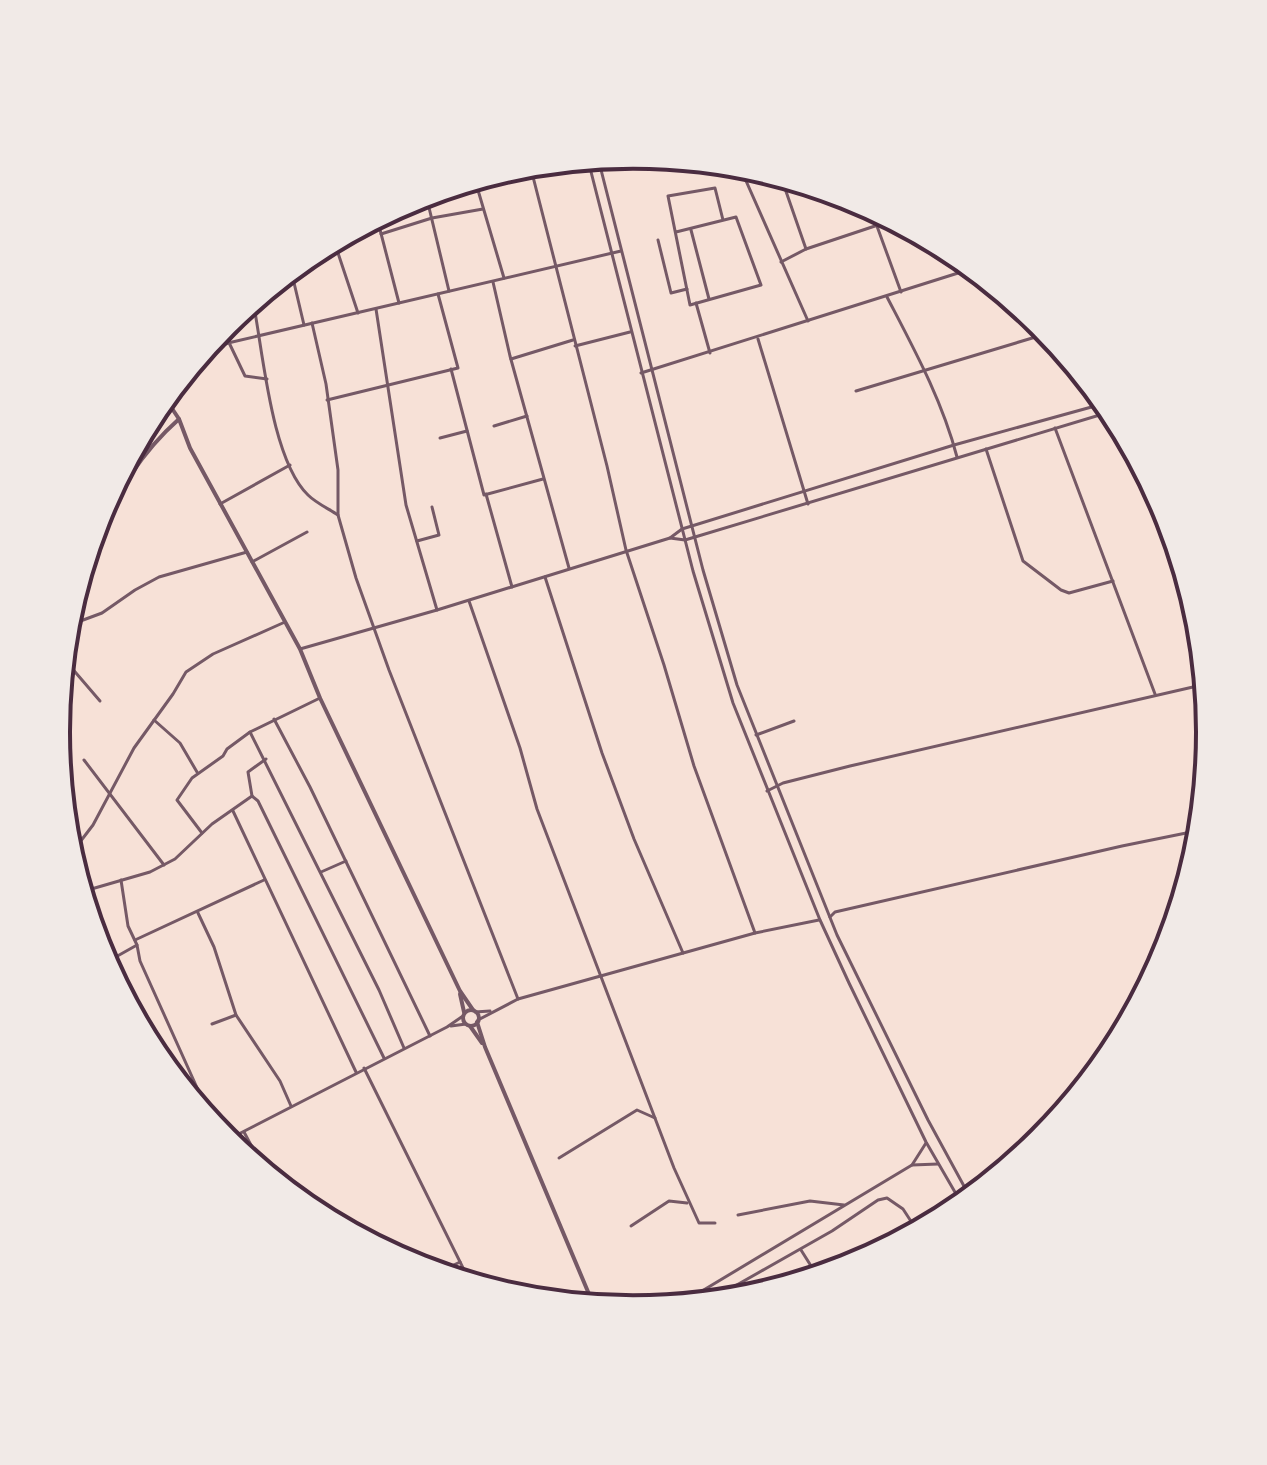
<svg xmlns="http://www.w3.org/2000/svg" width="1267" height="1465" viewBox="0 0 1267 1465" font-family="'PT Sans Narrow',sans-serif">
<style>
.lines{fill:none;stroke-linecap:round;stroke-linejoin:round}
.minor{stroke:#755966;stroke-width:3}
.tertiary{stroke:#755966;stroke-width:4}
.rim{fill:none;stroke:#4a2c40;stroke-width:4}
</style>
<rect width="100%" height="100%" fill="#f7e1d7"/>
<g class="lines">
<g class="minor">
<polyline points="598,158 703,570 737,685 837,935 928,1120 971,1199"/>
<polyline points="588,160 693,571 733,703 820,920 849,983 926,1142 963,1206"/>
<polyline points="530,165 607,466 626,550 664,665 694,766 755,933"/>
<polyline points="739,165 808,321"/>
<polyline points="781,177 806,249"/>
<polyline points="475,180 504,278"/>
<polyline points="426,195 449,291"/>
<polyline points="870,207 901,292"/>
<polyline points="377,218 399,303"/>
<polyline points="691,230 709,299"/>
<polyline points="676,232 736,217 761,285 690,305 668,196 715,188 723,220"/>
<polyline points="381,234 432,218 483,209"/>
<polyline points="658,240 671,293 687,289"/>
<polyline points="334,241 358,313"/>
<polyline points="781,262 806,249 893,220"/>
<polyline points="291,270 304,325"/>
<polyline points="493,282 510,356 569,568"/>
<path d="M887 297C914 349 942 400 957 457"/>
<path d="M253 301C263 351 271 459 308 495 316 503 329 509 338 515"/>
<polyline points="696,303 710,353"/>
<polyline points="376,309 406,505 437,610"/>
<polyline points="312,323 326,384 338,470 338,515 356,578 389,670 518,999"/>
<polyline points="222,328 245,376 267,379"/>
<polyline points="758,339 808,504"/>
<polyline points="575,346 630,332"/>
<polyline points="201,354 228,343 621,251"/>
<polyline points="511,359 573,340"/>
<polyline points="451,369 484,495 543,479"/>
<polyline points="641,373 974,268"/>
<polyline points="856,391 1049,333"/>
<polyline points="327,400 458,368 438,294"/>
<polyline points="494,426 527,416"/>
<polyline points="1055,428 1155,694"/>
<polyline points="440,438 467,431"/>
<polyline points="986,449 1023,561 1061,590 1069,593 1113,581"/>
<polyline points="486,494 512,587"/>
<polyline points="220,504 290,465"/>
<polyline points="103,505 109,512"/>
<polyline points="670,538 685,540 695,537 1113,411"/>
<polyline points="417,541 439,535 432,507"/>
<polyline points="252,562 307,532"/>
<polyline points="545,577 602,753 634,839 683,953"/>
<polyline points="469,601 520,748 537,809 674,1168 699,1223 715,1223"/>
<polyline points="67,626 102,613 135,590 159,577 247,552"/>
<polyline points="300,649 437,610 670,538 682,529 954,445 1106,403"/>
<polyline points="64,654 70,666 100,701"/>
<polyline points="274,719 310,787 430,1036"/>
<polyline points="154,720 180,743 197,772"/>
<polyline points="250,732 379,990 404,1048"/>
<polyline points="756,735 794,721"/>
<polyline points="84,760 164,865"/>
<polyline points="767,791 783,783 850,766 1206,684"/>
<polyline points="252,796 258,801 384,1058"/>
<polyline points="233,811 356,1072"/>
<polyline points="202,833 177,800 192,778 223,756 227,749 250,732 320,698"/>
<polyline points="70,855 93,825 134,748 173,694 186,672 213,654 285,622"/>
<polyline points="321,872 346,861"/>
<polyline points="121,880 128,926 137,945 140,961 216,1130"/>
<polyline points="81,892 150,872 175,859 212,824 252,796 248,772 266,759"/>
<polyline points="198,913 214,947 236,1015 280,1081 291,1106"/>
<polyline points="830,917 835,912 1122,846 1201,830"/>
<polyline points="135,940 264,880"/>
<polyline points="105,963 137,945"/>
<polyline points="475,1012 490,1011"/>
<polyline points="478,1020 518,999 755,933 819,920"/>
<polyline points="212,1024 236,1015"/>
<polyline points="451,1026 466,1024"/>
<polyline points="364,1068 471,1284"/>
<polyline points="244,1132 267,1175"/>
<polyline points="225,1141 447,1027 463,1016"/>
<polyline points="559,1158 637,1110 655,1118"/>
<polyline points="912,1165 938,1164"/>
<polyline points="738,1215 810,1201 844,1205"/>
<polyline points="631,1226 669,1201 687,1203"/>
<polyline points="801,1250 818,1277"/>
<polyline points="437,1273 460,1262"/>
<polyline points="731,1290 736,1300"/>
<polyline points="705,1303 832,1231 878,1200 887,1198 903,1209 918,1232"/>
<polyline points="677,1306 912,1165 926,1143"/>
</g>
<g class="tertiary">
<polyline points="165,398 179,419 190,448 300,649 320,698 460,991 473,1010"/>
<path d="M89 549C116 498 135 458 179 419"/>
<polyline points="460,994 464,1012"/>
<circle cx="471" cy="1018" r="8"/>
<polyline points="477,1022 485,1047 594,1306"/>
<polyline points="470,1026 482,1043"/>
</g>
</g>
<path d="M0 0H1267V1465H0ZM70 732a563 563 0 1 1 1126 0a563 563 0 1 1-1126 0Z" fill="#f1eae7" fill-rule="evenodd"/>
<path class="rim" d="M70 732a563 563 0 1 1 1126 0a563 563 0 1 1-1126 0Z"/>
</svg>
